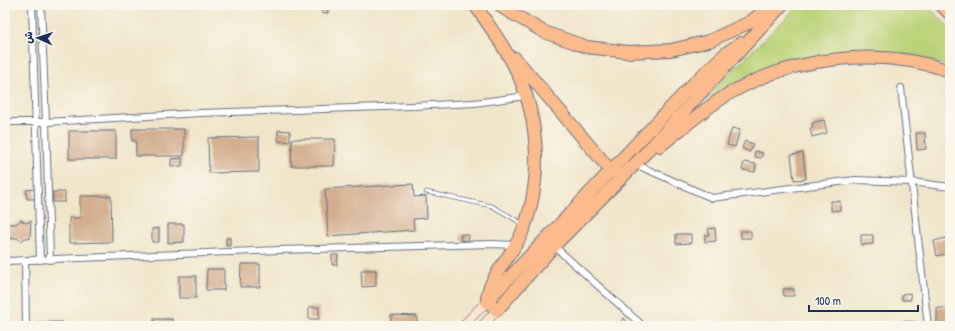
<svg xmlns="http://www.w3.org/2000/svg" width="955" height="331" viewBox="0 0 955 331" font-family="'Patrick Hand','Playpen Sans Arabic',sans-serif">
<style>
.green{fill:#bbd378;stroke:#6b816b}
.building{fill:#d3ae8f}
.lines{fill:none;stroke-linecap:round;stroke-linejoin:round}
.service-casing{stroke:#666f83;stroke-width:4.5}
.minor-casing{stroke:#666f83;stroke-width:8}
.secondary-casing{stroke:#666f83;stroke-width:10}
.motorway-casing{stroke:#666f83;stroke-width:14}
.service{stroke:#fff;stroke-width:3}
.minor{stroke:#fff;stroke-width:6}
.secondary{stroke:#fde4d1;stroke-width:9}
.motorway{stroke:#fbbb8c;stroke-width:12}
</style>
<rect width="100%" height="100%" fill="#fbf7ec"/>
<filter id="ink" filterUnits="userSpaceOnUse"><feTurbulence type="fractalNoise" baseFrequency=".025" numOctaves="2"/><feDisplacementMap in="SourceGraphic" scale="8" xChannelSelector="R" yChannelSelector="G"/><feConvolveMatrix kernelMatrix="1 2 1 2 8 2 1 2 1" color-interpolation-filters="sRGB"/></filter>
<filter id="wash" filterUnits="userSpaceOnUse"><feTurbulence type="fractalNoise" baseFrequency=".012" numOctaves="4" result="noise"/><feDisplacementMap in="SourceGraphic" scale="16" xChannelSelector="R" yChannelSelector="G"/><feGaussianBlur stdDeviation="0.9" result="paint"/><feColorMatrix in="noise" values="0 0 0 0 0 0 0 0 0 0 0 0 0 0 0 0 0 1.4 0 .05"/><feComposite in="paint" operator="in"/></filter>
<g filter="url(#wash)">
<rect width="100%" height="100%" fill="#f0e5c9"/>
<polygon class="green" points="799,5 926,5 950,28 950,67 915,56 877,52 832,54 791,63 749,77 708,101 705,98"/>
<g id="blocks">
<g class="building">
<polygon points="321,5 327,5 328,13 322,14"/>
<polygon points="824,120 827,133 812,137 810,128 813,128 812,123"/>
<polygon points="732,128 740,130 735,147 727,145"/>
<polygon points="132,129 184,129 184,156 136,156 136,141 132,141"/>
<polygon points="278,130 290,131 290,142 278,141"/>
<rect x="69" y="131" width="47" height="28"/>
<polygon points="916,133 925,133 926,149 917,150"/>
<polygon points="259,137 259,172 209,173 208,138"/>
<polygon points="292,139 335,139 334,166 291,166"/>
<polygon points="745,141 753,144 750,152 742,148"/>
<polygon points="755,151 763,153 761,158 754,157"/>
<polygon points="803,153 806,179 794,180 791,155"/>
<polygon points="182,158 182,166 171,166 171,159"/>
<polygon points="744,162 756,164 755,172 742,170"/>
<polygon points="413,184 414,197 426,196 427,218 413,219 414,230 328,236 325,189"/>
<polygon points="35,189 35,199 27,199 26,190"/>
<rect x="53" y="192" width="12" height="10"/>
<polygon points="80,196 111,196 112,242 69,243 69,218 80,218"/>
<polygon points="831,201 840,201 840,210 831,211"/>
<polygon points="21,220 26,223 31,221 30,239 25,238 21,241 17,238 9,239 5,242 5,224 16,224"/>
<polygon points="168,224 184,224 184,242 168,243"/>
<polygon points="159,228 159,242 152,242 152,229"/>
<polygon points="715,228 716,241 705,242 705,235 709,235 708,229"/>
<rect x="741" y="231" width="10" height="7"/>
<polygon points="461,234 469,235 468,241 460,240"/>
<polygon points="676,234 691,234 691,243 676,244"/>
<polygon points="861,235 873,235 873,244 861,245"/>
<polygon points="950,237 950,253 937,256 934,241"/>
<rect x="226" y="238" width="4" height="8"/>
<polygon points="332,255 338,255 337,265 332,265"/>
<polygon points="241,264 260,264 260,287 240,287"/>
<polygon points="207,269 224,269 224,290 206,290"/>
<polygon points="361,270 376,270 376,286 362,287"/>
<rect x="179" y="276" width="17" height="22"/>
<polygon points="783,289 794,289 794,296 784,296"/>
<polygon points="910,293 911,300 902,300 902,294"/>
<rect x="309" y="307" width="10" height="12"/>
<rect x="937" y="308" width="13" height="18"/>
<polygon points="391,315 417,316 417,326 391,326"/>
<polygon points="624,318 630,325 629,326 616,326"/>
<rect x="154" y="319" width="18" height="7"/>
<polygon points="901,321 918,322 918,326 901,326"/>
<rect x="37" y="322" width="25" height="4"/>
<polygon points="423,322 429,323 429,326 423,326"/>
</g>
</g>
</g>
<g filter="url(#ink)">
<use href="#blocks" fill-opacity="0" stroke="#666f83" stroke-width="1"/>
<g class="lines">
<g class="service-casing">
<polyline id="service" points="426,192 492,206 523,224"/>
</g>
<g class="minor-casing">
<g id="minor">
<polyline points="32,5 40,260"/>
<polyline points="41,5 46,122 50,260"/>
<polyline points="901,88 928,326"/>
<polyline points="5,122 46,122 200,113 412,106 474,103 526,96"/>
<polyline points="635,164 712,198 855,180 912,182 950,187"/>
<polyline points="554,246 643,326"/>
<polyline points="5,261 280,250 491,244 516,245"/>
<polyline points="25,261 26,326"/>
</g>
</g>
<g class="secondary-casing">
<g id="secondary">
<polyline points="463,326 487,301"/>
<polyline points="482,326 497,310"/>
</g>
</g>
<g class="motorway-casing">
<g id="motorway">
<path d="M475 5C490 27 506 48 517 72 540 121 543 185 521 235 512 255 486 281 487 301L497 310 554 246 639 160 782 5"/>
<polyline points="500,5 503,8 544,32 587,47 628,52 671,50 709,41 750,22 772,5"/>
<polyline points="941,5 950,14"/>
<polyline points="515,58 611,171 617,174"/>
<path d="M660 146C683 128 705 108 730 93 795 56 879 47 950 71"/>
<polyline points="487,301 695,82 726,53 741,43"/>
</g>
</g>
<use href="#service" class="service"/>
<use href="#minor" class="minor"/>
<use href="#secondary" class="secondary"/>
<use href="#motorway" class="motorway"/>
</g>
</g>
<rect width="955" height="331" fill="none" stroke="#fbf7ec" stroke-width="20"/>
<g transform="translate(38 38) rotate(273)" stroke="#fbf7ec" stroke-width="3" paint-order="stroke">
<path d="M0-3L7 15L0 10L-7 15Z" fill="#1b2f5e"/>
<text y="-6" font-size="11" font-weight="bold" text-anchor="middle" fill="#1b2f5e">ش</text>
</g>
<path d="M809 305v6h109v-6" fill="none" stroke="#1b2f5e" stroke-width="2"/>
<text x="815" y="305" font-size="12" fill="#1b2f5e" stroke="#fbf7ec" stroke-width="3" paint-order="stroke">100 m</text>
</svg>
